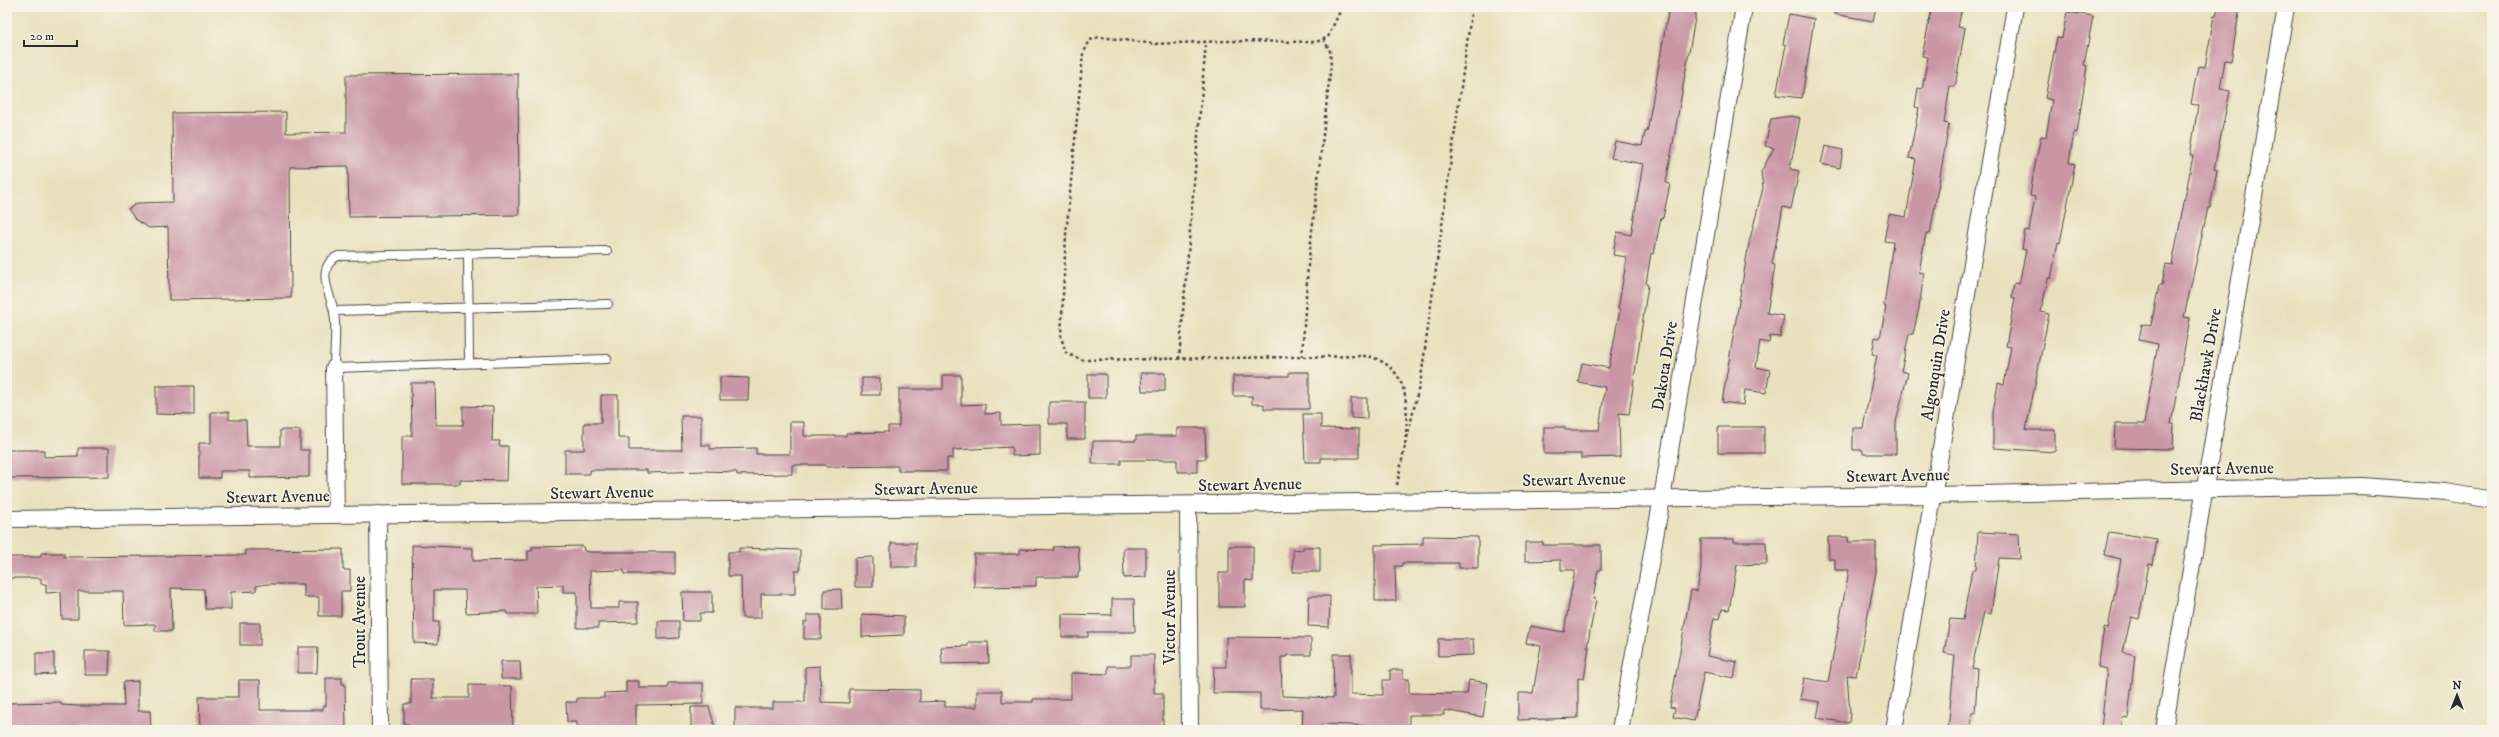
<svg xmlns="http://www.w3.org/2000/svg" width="2499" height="737" viewBox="0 0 2499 737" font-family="'IM FELL DW Pica',serif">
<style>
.building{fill:#c996a5}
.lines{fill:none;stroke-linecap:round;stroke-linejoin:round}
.service-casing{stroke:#484641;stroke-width:10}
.minor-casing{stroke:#484641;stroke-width:18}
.path{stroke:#484641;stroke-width:2.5;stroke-dasharray:3 3;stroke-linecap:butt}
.service{stroke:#fff;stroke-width:8}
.minor{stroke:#fff;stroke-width:16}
.labels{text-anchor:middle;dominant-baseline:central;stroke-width:3;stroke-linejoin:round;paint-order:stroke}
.street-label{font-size:17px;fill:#2b2b2b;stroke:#f7f3e8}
</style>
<rect width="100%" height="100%" fill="#f7f3e8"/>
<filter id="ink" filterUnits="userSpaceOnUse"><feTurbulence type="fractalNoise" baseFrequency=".025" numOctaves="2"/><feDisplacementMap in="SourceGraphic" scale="8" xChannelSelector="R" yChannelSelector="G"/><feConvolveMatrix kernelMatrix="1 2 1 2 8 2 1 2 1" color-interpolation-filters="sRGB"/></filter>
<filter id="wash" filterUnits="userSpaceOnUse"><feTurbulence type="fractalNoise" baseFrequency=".012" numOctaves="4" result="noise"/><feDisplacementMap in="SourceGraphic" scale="16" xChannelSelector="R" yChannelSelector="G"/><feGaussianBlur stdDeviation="0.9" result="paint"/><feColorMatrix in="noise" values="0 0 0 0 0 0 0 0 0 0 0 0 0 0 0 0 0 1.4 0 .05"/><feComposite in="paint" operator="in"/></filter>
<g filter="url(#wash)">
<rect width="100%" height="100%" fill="#e9e1be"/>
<g id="blocks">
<g class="building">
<polygon points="1669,7 1697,7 1666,183 1670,184 1663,218 1661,217 1654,254 1651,253 1646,284 1648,285 1629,414 1619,413 1620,457 1581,458 1581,454 1544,454 1544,427 1565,427 1565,430 1599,430 1605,387 1578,382 1582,363 1609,368 1620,309 1618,309 1627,257 1613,255 1617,232 1631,235 1643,164 1611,158 1615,141 1642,146 1645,132 1647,132"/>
<polygon points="1834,7 1876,7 1873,21 1834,14"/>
<polygon points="1932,7 1962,7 1958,27 1965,28 1955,87 1950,86 1944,123 1949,124 1930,234 1926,233 1919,272 1924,273 1919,308 1913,334 1909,334 1901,371 1908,373 1896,422 1896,454 1863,454 1863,450 1853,450 1853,428 1863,428 1877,355 1872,354 1875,337 1880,338 1886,307 1884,306 1893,242 1884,241 1889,214 1906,217 1916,159 1909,158 1919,108 1915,107 1918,88 1922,89 1928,57 1922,56"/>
<polygon points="2218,7 2240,7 2231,61 2225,60 2220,89 2230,91 2214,169 2217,170 2210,208 2208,208 2184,317 2190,318 2171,424 2174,424 2173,449 2114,448 2115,424 2144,424 2158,344 2139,340 2142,324 2151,326 2159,285 2162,285 2166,264 2172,265 2193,156 2190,156 2198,106 2191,104 2198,66 2205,67 2214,16 2216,16"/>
<polygon points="2067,12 2093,16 2084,65 2087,66 2077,133 2074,132 2069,163 2075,164 2060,243 2058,242 2051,279 2048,278 2041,312 2049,314 2026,430 2055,430 2055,452 1993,448 1993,413 1998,383 2004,385 2011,347 2006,346 2015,298 2012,297 2014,283 2019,284 2026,250 2022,249 2025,230 2029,231 2035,197 2030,196 2034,170 2041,136 2046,137 2052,100 2045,98 2057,37 2062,38"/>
<polygon points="1789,14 1814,19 1802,98 1776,95 1786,45 1783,44"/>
<polygon points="518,74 519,215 349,217 348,166 290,167 291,298 169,300 168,227 149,228 135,219 128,209 138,203 173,202 172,113 286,112 286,133 346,132 346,75"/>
<polygon points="1791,116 1800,118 1790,169 1799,171 1791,209 1783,207 1772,264 1775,265 1767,313 1784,316 1780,337 1770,336 1769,343 1760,341 1756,367 1770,370 1766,393 1745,390 1743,405 1722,402 1749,243 1763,188 1761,172 1774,148 1765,146 1771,119"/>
<polygon points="1825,146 1843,150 1840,168 1821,164"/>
<polygon points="1289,372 1309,372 1309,409 1264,409 1264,404 1252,404 1252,396 1233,396 1233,376 1289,376"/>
<polygon points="1141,373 1165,373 1165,391 1142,391"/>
<rect x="1088" y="374" width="18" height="24"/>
<polygon points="943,375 961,375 961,405 985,404 985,414 1001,413 1001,425 1040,424 1040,455 1012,456 1012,447 953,450 953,458 947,458 947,471 898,471 898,466 826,467 826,465 792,465 792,474 737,475 737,472 703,471 647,473 647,470 590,470 590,474 565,474 565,450 584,450 584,423 601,423 601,395 618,395 618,438 629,438 629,450 682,450 681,416 701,416 701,445 710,445 710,449 756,448 756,454 790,454 790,422 804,422 804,436 846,436 846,433 888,432 888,426 899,426 899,389 943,389"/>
<polygon points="720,377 749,378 748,400 720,400"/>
<rect x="862" y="378" width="18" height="17"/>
<polygon points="411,383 435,383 436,425 463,425 463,406 493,407 492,441 500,441 499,446 508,446 507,481 460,480 460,484 402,484 402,436 412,436"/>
<polygon points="156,386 194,386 194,415 156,414"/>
<polygon points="1351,398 1367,398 1367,419 1351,418"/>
<polygon points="1049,402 1085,402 1085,439 1067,439 1067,424 1049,424"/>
<polygon points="211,412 229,412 229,420 246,420 247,446 280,446 280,430 300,430 300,450 309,450 309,477 250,478 250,471 220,471 220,478 199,478 199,443 211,443"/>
<polygon points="1303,414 1321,414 1321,428 1359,429 1359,458 1321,458 1321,462 1305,462"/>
<rect x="1718" y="427" width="46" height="26"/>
<polygon points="1177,428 1205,428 1206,459 1197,459 1197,472 1177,472 1177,460 1121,460 1121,464 1092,464 1093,441 1136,441 1136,436 1177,436"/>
<polygon points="78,448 109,448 109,477 7,478 8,450 44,450 44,457 78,456"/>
<polygon points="1978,532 2019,534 2020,559 1999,558 1991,614 1984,612 1972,668 1978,669 1975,713 1972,713 1970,730 1948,730 1955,655 1944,653 1950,619 1963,620 1972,570 1976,570"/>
<polygon points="2109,532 2157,539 2153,565 2149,564 2139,619 2131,617 2123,652 2135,655 2128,718 2123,717 2121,730 2101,730 2107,669 2098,667 2104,628 2108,629 2121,559 2104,555"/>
<polygon points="1423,536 1478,537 1478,568 1459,568 1459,563 1402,563 1402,566 1395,566 1396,601 1375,601 1375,545 1423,544"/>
<polygon points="1828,537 1848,537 1848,542 1876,542 1876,572 1856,676 1847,675 1850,713 1849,723 1817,718 1820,702 1800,699 1804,678 1828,682 1849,570 1835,570 1835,559 1829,559"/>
<polygon points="1701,539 1734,539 1734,542 1766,542 1767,564 1737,565 1729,610 1722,609 1720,619 1714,618 1707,656 1737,662 1734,678 1704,672 1694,721 1673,717 1675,708 1670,707 1691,590 1697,591 1701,569"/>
<polygon points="1525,542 1543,542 1543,545 1601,545 1601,570 1598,570 1593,599 1596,600 1587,647 1589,647 1584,679 1578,678 1578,718 1518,720 1518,693 1533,693 1541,646 1526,643 1530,626 1564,632 1575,570 1561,570 1561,560 1525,561"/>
<rect x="891" y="543" width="25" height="24"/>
<polygon points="412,545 473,548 473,561 528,560 528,551 532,551 532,547 583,546 584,551 590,552 675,552 675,574 624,574 624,570 590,571 591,608 619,608 619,602 638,602 638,622 598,623 598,628 577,628 577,592 563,592 563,585 536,586 537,614 508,614 507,611 466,613 465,590 434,590 434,622 439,622 438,644 414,643"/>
<polygon points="1078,546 1080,572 1078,572 1078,577 1036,577 1036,586 974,587 974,554 1020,554 1020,549 1054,550 1053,547"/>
<polygon points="1229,546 1253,546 1253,581 1245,580 1245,607 1219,607 1219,573 1229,573"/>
<polygon points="1303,547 1320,547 1320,572 1293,572 1293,549 1303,550"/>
<polygon points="739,548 800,550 800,571 795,571 795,594 761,594 761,618 742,618 741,576 728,576 728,552 739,552"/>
<polygon points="1123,548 1146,548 1146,577 1124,578"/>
<polygon points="343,549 343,570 350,570 350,591 341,591 341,616 319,616 319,597 304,597 304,584 267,584 256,586 256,591 231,592 231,609 205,609 204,589 171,588 172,631 155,631 155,624 124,625 123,591 78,591 78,619 62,619 61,592 46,593 46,584 41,584 41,578 7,578 7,557 41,557 41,553 64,553 64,557 246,555 245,550"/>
<polygon points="873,557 873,587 855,587 855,558"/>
<polygon points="841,589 842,609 824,609 824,590"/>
<polygon points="682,592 712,592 712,613 700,613 700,621 683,621"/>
<polygon points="1309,596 1330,596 1329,627 1308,626"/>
<polygon points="1112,599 1134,599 1135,632 1088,632 1088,637 1062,637 1062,614 1112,615"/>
<polygon points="862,614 904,616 904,635 862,637"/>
<polygon points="807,615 821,615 821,639 804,639 804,622 807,622"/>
<polygon points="658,621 679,621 679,638 658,639"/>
<rect x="240" y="623" width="20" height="22"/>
<polygon points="1226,637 1311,638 1311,655 1287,655 1286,657 1281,657 1282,696 1334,698 1333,654 1351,654 1351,694 1383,695 1383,680 1390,680 1390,670 1403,670 1403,679 1409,679 1409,693 1467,694 1469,680 1488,683 1483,717 1444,710 1444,715 1409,715 1409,727 1321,724 1321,730 1302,729 1303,709 1260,710 1260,693 1213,693 1214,667 1226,667"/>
<polygon points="1438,639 1473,639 1474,655 1438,656"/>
<polygon points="968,642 988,642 989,663 942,664 941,647 968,646"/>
<polygon points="298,647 318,647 317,673 298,673"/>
<polygon points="85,651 110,651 109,675 85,675"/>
<polygon points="36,653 54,653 54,674 36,675"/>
<polygon points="1131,655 1154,655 1154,693 1163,693 1163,730 932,730 932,728 735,730 735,708 773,708 773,702 805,702 805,667 820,666 821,702 849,703 849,689 920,690 920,702 945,701 945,707 977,707 977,691 1002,691 1002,702 1033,702 1033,699 1071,699 1071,673 1108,674 1108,666 1131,666"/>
<polygon points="501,661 520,661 521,679 501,679"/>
<polygon points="326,678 342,678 342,684 345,684 346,730 200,730 199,697 239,697 239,680 260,680 260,710 323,710 323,706 326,706"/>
<polygon points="411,679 433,679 433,698 469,698 469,685 512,686 513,729 409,730 409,724 404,724 404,704 411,704"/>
<polygon points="138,681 138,711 150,711 151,730 7,730 7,703 61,702 61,705 78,706 124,706 123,682"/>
<polygon points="626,681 639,681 639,688 668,688 668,683 703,683 703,704 636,705 636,730 577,730 577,722 567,722 566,702 577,702 577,698 604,698 604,693 626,692"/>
<polygon points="691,707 709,707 716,730 691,730"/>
</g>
</g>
</g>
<g filter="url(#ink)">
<use href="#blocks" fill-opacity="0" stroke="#484641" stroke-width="1"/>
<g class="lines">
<g class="service-casing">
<g id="service">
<polyline points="468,253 469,363"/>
<polyline points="334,311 608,304"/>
<path d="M607 359 334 368C334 350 337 330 334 312 331 295 314 268 338 256L607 251"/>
</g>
</g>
<g class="minor-casing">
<g id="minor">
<polyline points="334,368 336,515"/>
<polyline points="1188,505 1190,730"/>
<polyline points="378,514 380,730"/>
<polyline points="7,519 1934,495 2361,486 2446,492 2492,500"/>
<polyline points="1620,730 1662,498 1744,7"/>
<polyline points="1894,730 2015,7"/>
<polyline points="2164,730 2286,7"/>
</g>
</g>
<g class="path">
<path d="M1342 7 1328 37 1316 42 1225 41 1155 44 1108 38 1099 37 1090 40 1083 54 1066 235 1061 337 1066 353 1082 360 1368 356C1412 368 1408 409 1405 447"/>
<polyline points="1302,357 1308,266 1331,65 1330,51 1324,40"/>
<polyline points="1179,359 1206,42"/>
<polyline points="1407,438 1421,378 1472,7"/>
<polyline points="1397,485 1405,445"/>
</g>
<use href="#service" class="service"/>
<use href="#minor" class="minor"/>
</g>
</g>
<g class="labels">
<g class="street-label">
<text transform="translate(1936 365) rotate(-81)">Algonquin Drive</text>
<text transform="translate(2206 365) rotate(-80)">Blackhawk Drive</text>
<text transform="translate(1665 366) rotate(-81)">Dakota Drive</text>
<text transform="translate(2222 469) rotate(-1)">Stewart Avenue</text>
<text transform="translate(1898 476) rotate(-1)">Stewart Avenue</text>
<text transform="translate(1574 480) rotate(-1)">Stewart Avenue</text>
<text transform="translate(1250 485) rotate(-1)">Stewart Avenue</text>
<text transform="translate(926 489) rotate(-1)">Stewart Avenue</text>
<text transform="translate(602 493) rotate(-1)">Stewart Avenue</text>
<text transform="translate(278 497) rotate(-1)">Stewart Avenue</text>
<text transform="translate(1170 617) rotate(-90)">Victor Avenue</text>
<text transform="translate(360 622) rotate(-90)">Trout Avenue</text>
</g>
</g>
<rect width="2499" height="737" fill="none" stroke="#f7f3e8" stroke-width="24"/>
<g transform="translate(2457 695)" stroke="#f7f3e8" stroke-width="3" paint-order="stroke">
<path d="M0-3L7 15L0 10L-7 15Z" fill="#2b2b2b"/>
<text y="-6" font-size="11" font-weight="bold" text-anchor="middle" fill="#2b2b2b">N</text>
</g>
<path d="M24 40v6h53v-6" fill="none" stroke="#2b2b2b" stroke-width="2"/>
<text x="30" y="40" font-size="12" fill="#2b2b2b" stroke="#f7f3e8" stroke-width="3" paint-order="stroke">20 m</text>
</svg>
